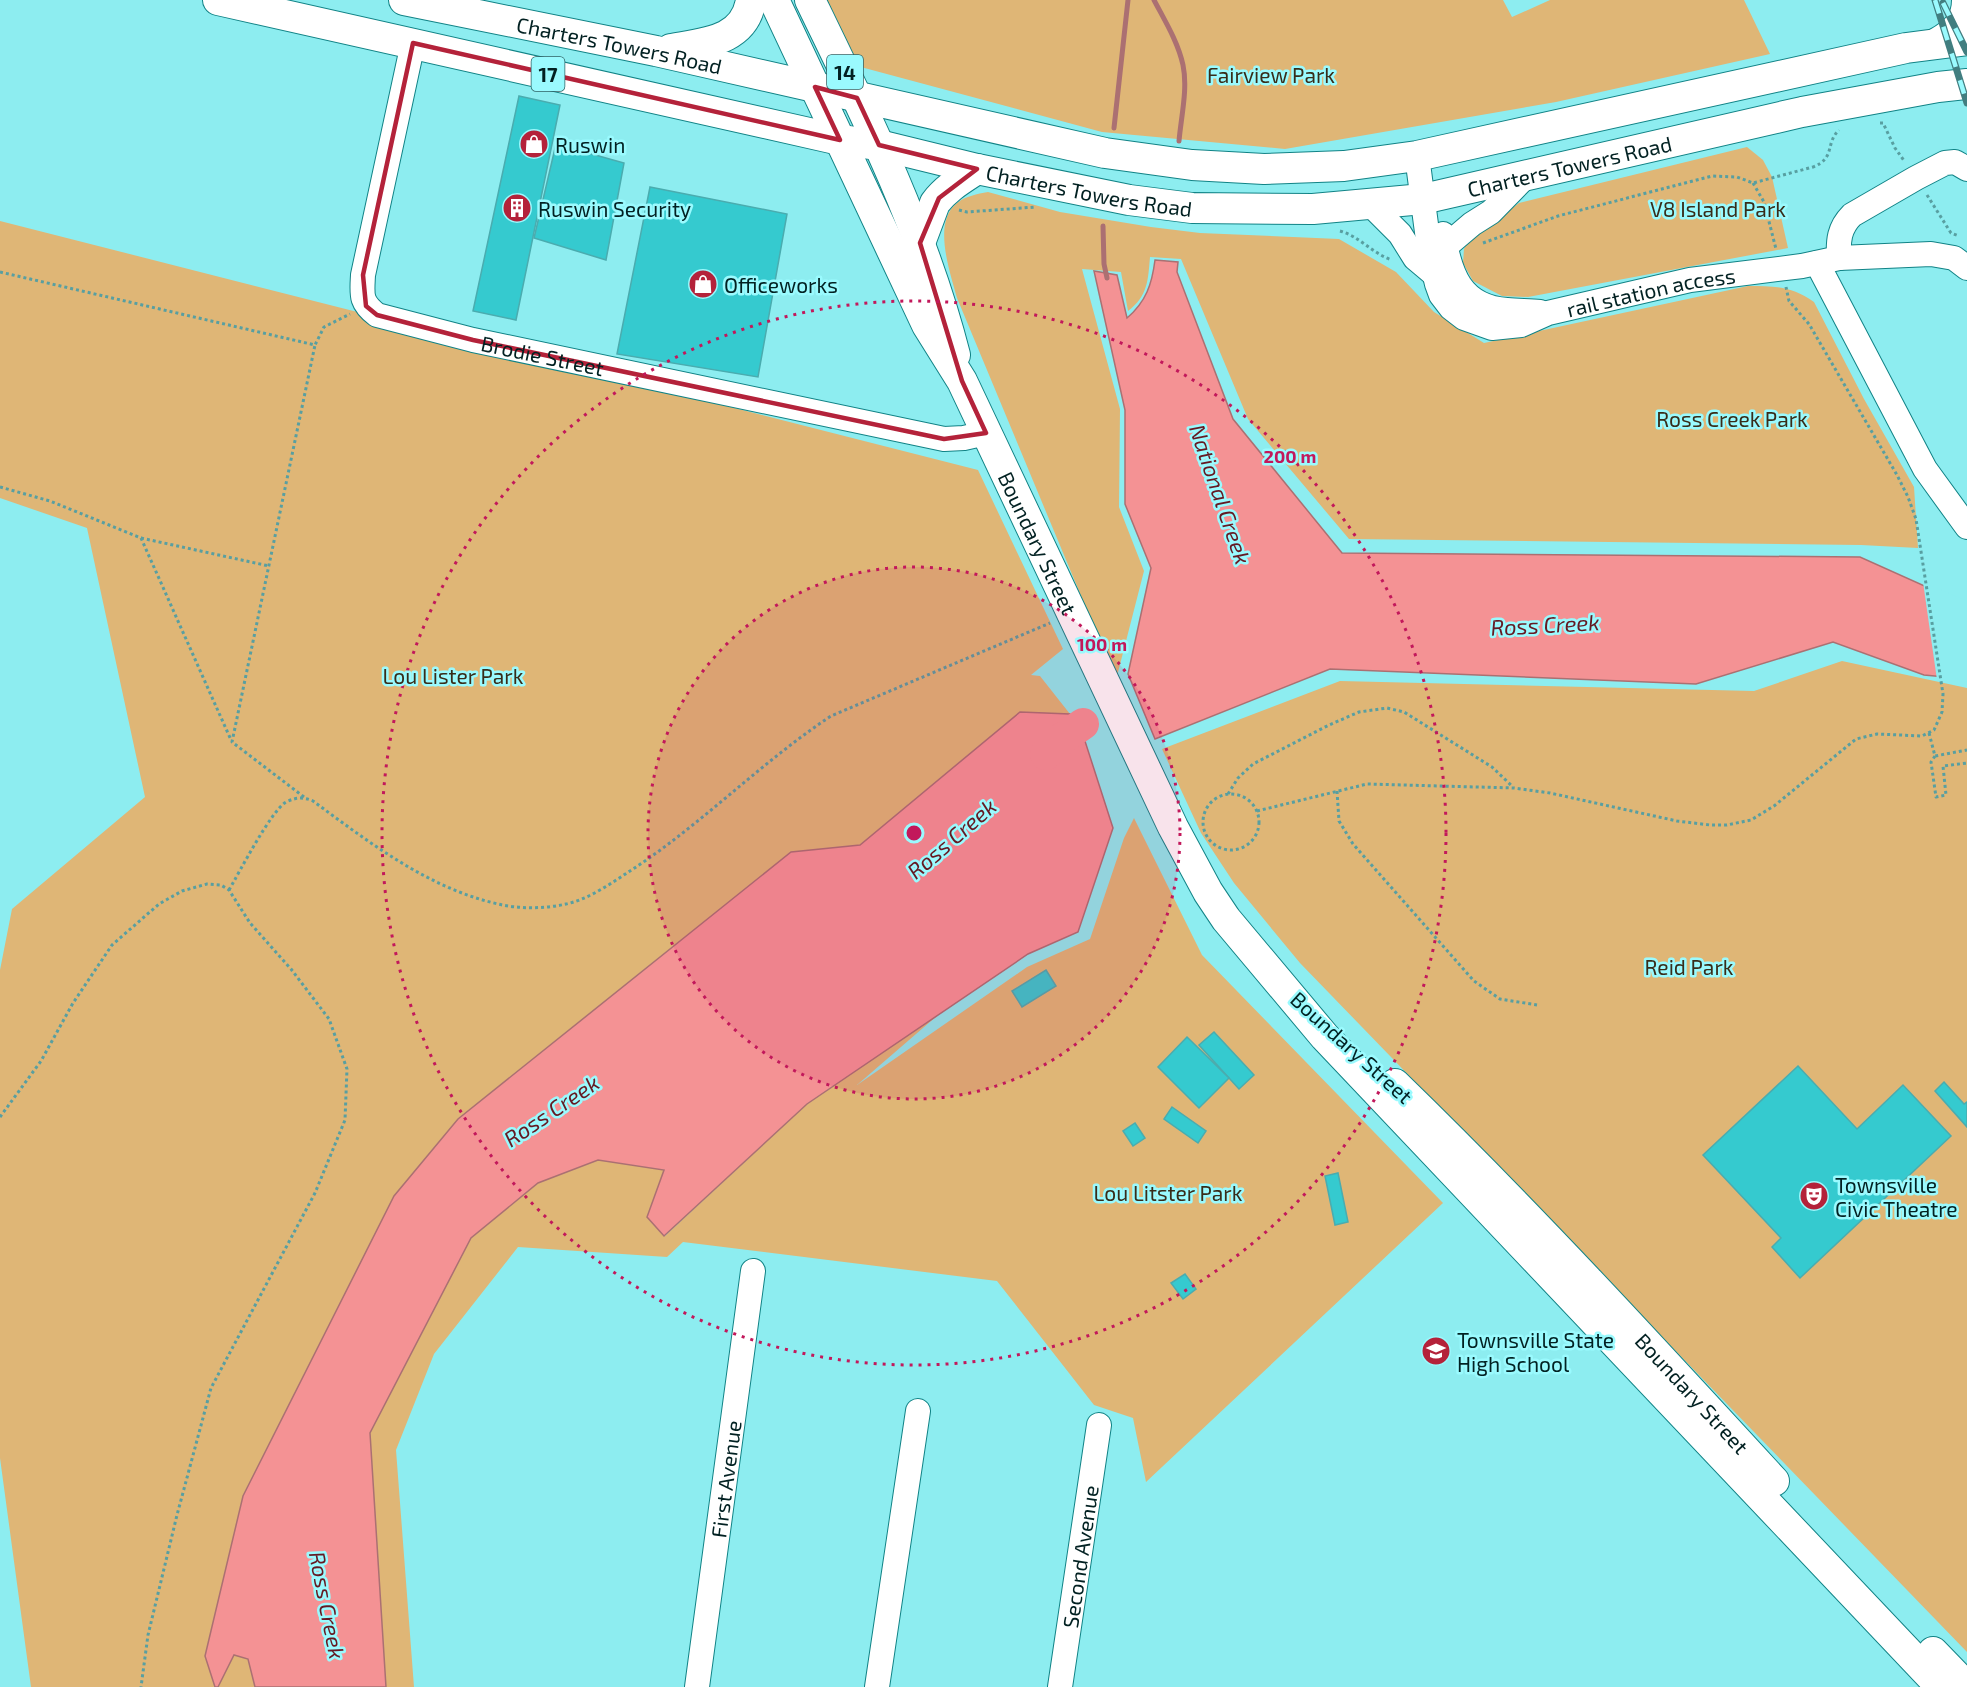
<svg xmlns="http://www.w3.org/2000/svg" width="1967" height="1687" viewBox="0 0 1967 1687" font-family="'Exo 2',sans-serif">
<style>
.green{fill:#dfb676}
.water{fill:#f49294;stroke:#ab7072;stroke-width:1.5}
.pier{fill:#8dedf0}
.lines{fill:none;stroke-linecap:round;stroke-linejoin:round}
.stream{stroke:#ab7072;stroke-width:5}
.river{stroke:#f49294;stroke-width:32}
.building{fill:#35cacf;stroke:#4aacaf;stroke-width:1.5}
.minor-casing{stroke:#118386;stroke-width:26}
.major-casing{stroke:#118386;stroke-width:32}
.path{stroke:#589fa1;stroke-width:3;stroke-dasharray:3 3;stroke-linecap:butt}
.minor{stroke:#fff;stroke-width:24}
.major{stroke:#fff;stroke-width:30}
.rail-casing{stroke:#417e80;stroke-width:7}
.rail{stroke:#9afafe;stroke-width:4.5;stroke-dasharray:14;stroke-linecap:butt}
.marked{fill:none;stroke:#b4223a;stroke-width:4.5;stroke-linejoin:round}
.ring{fill:none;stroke:#c2185b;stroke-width:3;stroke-dasharray:3 6}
.labels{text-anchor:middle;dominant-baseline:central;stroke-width:5;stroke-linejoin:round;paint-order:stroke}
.shield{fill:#9afafe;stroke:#306264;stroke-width:1.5}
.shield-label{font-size:20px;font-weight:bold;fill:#022122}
.street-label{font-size:21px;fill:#022122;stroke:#9afafe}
.park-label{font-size:21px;fill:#382c19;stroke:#9afafe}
.poi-label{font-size:21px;fill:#022122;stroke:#9afafe;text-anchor:start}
.water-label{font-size:22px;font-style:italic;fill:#651922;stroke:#9afafe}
.centre{fill:#c2185b;stroke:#9afafe;stroke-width:3}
.ring-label{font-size:18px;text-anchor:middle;font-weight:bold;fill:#c2185b;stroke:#9afafe;stroke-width:5;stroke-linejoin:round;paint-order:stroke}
</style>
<rect width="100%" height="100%" fill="#8dedf0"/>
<g class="green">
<polygon points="823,0 1503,0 1512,17 1550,0 1744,0 1770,54 1556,102 1285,149 1102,132 857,66"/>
<polygon points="1747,147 1763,160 1772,177 1788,248 1528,297 1502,296 1473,281 1463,263 1464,249 1468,241 1519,203"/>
<path d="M988 192 1060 212 1151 227 1200 233 1339 239 1396 272 1434 312 1484 343 1748 286C1774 286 1791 286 1814 302L1864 399 1914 487 1918 548 1861 545 1349 539 1248 419 1181 259 1150 257C1148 280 1148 296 1128 311L1121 272 1082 269 1120 409 1119 507 1144 571 1116 680 957 298C950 272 932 222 957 203 966 196 977 194 988 192Z"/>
<polygon points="0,221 978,470 1063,649 1031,675 1040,676 1070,714 1020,712 860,845 791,852 459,1119 395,1196 243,1496 206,1656 215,1687 31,1687 0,1458 0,970 12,909 145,797 87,528 0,498"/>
<polygon points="1842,661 1967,688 1967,1652 1300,963 1234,883 1201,833 1162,749 1340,681 1754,691"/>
<polygon points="1134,818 1202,955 1443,1203 1146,1482 1133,1418 1094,1405 997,1281 683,1242 667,1257 518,1247 434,1354 396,1450 414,1687 386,1687 370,1433 471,1238 538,1183 598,1160 664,1170 647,1217 665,1236 807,1104 938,1015 857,1085 1027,967 1090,939 1124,838"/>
<polygon points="234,1655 248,1659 255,1687 218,1687"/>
</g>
<g class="water">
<path d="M1155 260 1178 262 1177 272 1233 419 1342 553 1860 557 1967 605V679L1924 675 1833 642 1696 684 1330 669 1155 739 1128 674 1151 568 1125 504V410L1094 271 1117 275 1127 318C1146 302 1152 284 1155 260Z"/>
<polygon points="1020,712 1070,714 1084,738 1113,828 1078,932 1028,954 807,1104 664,1236 647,1217 664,1170 598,1160 538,1183 471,1238 370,1433 386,1687 255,1687 248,1659 234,1655 218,1687 215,1687 205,1656 243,1496 394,1196 458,1119 791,852 860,845"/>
</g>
<polygon class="pier" points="1923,582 1967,601 1967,682 1937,680"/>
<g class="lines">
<g class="stream">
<path d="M1154 0C1165 21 1178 42 1183 65 1188 89 1181 117 1179 141"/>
<polyline points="1114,128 1128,0"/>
<polyline points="1103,226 1104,264 1107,278"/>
</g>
<polyline class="river" points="1046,754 1063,738 1083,724"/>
</g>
<g class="building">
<polygon points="519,96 560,105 516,320 473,311"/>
<polygon points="556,144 624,163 606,260 534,238"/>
<polygon points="650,187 787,214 758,377 617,354"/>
<polygon points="1046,970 1056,986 1022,1007 1012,991"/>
<polygon points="1214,1032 1254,1075 1239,1089 1199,1045"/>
<polygon points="1187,1037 1229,1078 1199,1108 1158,1067"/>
<polygon points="1798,1066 1857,1129 1903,1085 1951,1136 1800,1278 1772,1247 1781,1238 1703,1155"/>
<polygon points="1944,1082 1964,1104 1967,1102 1967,1127 1935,1091"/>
<polygon points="1172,1107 1206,1131 1198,1143 1164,1119"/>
<polygon points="1135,1123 1145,1138 1133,1146 1123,1131"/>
<polygon points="1338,1173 1348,1222 1335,1225 1325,1176"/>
<polygon points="1185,1274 1196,1289 1183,1299 1171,1283"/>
</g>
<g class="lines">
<g class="minor-casing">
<g id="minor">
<path id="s1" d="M413 43 363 275C362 295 360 302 377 315L473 340 944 439 964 438 986 433"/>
<path id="s2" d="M1417 156 1430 255 1437 284 1441 295 1451 308 1464 318 1492 328 1521 325 1548 313 1690 280 1802 266 1839 258 1931 254 1954 258 1967 268"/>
<polyline points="1371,205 1400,234 1415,258 1434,274"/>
<path d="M1443 234C1450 273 1460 307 1507 310 1518 311 1529 311 1540 312"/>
<polyline points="1445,247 1472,224 1491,212 1527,175"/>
<path d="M1839 258C1838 241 1839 228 1852 215L1916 178 1945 163 1955 162 1967 169"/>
<polyline points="1817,263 1925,469 1967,527"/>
<path id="s3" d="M697 1687 753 1271"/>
<polyline points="877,1687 918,1411"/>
<path id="s4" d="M1060 1687 1099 1425"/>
</g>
</g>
<g class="major-casing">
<g id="major">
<path id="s5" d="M218 0 840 140 879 145 977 169 1129 200 1192 208 1313 209 1423 199 1802 112 1938 87 1967 84"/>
<path id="s6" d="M404 0 656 51 1105 153 1192 165 1264 169 1344 166 1417 156 1906 48 1967 40"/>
<path id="s7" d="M774 0 927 325 962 381 1173 827 1208 892 1226 919 1325 1037 1941 1687"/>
<path d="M810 0C866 115 923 230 955 355"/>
<path d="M1937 43C1955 33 1967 22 1967 0"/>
<path d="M671 49C705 43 745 41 751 0"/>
<path d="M920 243 935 203C946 188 962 179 977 169"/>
<path id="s8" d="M1395 1084C1526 1211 1650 1346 1774 1481"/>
<polyline points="1933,1652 1967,1687"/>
</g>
</g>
<g class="path">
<polyline points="1880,123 1883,123 1895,148 1905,162"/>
<polyline points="1753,183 1764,202 1776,249"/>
<polyline points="1927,195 1951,233 1959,236"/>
<polyline points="959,210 967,212 1036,207"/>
<path d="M1340 231C1359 236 1373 254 1392 260"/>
<path d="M1483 243 1558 216 1712 176 1737 177 1753 183 1813 167C1836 158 1825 143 1839 130"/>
<polyline points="0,272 315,345 324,327 350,314"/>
<polyline points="0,487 50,501 141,538 231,740"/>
<polyline points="141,538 269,566"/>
<polyline points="1929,733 1935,756 1967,750"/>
<polyline points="1935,756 1931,762 1936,797 1946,795 1943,766 1967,763"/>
<polyline points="1337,791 1339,821 1353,844 1474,981 1500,999 1537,1005"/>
<circle cx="1231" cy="822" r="28"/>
<polyline points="1228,794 1238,778 1253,764 1329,725 1359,712 1387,708 1404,712 1492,767 1513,787"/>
<polyline points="304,797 232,742 315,345"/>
<polyline points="1257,811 1367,784 1514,788 1550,793 1677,821 1710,825 1727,825 1751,820 1774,806 1856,739 1877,734 1922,736 1934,730 1942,712 1943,694 1916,519 1908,497 1897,475 1809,324 1789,301 1786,287"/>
<path d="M229 890C240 871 271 811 286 802 296 797 304 797 313 801 370 843 428 888 498 904 519 909 544 909 566 904 589 899 610 884 630 871 701 825 760 763 831 716L1050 623"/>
<polyline points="0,1117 41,1061 73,1003 112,945 159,904 182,891 207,884 221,885 229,890 250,923 291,969 329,1019 347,1069 345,1120 315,1193 211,1388 177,1515 148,1635 141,1687"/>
</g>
<use href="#minor" class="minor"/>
<use href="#major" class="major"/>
<g class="rail-casing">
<g id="rail">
<polyline points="1935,0 1967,103"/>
<polyline points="1943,3 1967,52"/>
</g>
</g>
<use href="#rail" class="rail"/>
</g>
<path class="marked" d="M413 43 840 140 815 87 857 98 879 145 977 169 939 198 920 243 962 381 986 433 944 439 473 340 377 315 366 306 363 275Z"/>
<circle cx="914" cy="833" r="266" fill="#c2185b" fill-opacity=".12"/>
<g class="ring">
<circle cx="914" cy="833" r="266"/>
<circle cx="914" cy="833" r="532"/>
</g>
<defs>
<g id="shop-disc" transform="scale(1.5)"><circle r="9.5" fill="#b4223a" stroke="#9afafe"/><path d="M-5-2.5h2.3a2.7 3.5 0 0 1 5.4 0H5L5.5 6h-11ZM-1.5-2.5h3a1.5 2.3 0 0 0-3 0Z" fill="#fff"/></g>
<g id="building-disc" transform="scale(1.5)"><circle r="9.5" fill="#b4223a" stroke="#9afafe"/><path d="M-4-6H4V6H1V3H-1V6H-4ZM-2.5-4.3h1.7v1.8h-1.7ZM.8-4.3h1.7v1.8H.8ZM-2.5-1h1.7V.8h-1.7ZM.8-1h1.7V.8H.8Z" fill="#fff"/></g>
<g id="theatre-disc" transform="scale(1.5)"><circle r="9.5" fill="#b4223a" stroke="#9afafe"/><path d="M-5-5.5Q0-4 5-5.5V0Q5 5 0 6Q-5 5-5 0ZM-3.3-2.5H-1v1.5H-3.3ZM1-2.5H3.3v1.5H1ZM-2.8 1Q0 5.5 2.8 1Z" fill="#fff"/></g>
<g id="school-disc" transform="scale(1.5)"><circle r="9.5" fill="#b4223a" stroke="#9afafe"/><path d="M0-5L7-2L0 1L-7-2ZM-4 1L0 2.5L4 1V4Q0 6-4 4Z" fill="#fff"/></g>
</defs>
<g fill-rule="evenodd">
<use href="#shop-disc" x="534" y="144"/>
<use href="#building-disc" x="517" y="208"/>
<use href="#shop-disc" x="703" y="284"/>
<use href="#theatre-disc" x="1814" y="1196"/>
<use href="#school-disc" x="1436" y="1351"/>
</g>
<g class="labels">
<g class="shield">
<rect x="827" y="55" width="36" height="34" rx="4.5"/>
<rect x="531.5" y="57" width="33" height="34" rx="4.5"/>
</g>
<g class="shield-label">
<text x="845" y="72">14</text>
<text x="548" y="74">17</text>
</g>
<g class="street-label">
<text stroke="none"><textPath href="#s6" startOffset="220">Charters Towers Road</textPath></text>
<text stroke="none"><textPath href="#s5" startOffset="1378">Charters Towers Road</textPath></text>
<text stroke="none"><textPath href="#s5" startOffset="892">Charters Towers Road</textPath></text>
<text stroke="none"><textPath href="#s2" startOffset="368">rail station access</textPath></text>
<text stroke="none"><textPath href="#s1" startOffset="453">Brodie Street</textPath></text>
<text stroke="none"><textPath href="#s7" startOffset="604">Boundary Street</textPath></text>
<text transform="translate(1352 1047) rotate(42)">Boundary Street</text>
<text stroke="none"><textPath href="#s8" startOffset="429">Boundary Street</textPath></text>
<text stroke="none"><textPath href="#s3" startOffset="210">First Avenue</textPath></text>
<text stroke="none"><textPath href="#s4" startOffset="132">Second Avenue</textPath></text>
</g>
<g class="park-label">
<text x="1271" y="74">Fairview Park</text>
<text x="1718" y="208">V8 Island Park</text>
<text x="1732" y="418">Ross Creek Park</text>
<text x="453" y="675">Lou Lister Park</text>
<text x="1689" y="966">Reid Park</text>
<text x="1168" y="1192">Lou Litster Park</text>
</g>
<g class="poi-label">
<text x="555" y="144">Ruswin</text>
<text x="538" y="208">Ruswin Security</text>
<text x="724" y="284">Officeworks</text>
<text x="1835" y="1184">Townsville<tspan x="1835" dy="24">Civic Theatre</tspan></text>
<text x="1457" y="1339">Townsville State<tspan x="1457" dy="24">High School</tspan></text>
</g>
<g class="water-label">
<text transform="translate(1221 494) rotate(71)">National Creek</text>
<text transform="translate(1545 624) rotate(-3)">Ross Creek</text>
<text transform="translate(951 838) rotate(-41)">Ross Creek</text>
<text transform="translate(551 1110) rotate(-34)">Ross Creek</text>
<text transform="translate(328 1605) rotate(79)">Ross Creek</text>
</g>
</g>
<circle cx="914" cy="833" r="9" class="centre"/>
<g class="ring-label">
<text x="1290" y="463">200 m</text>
<text x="1102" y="651">100 m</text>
</g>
</svg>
